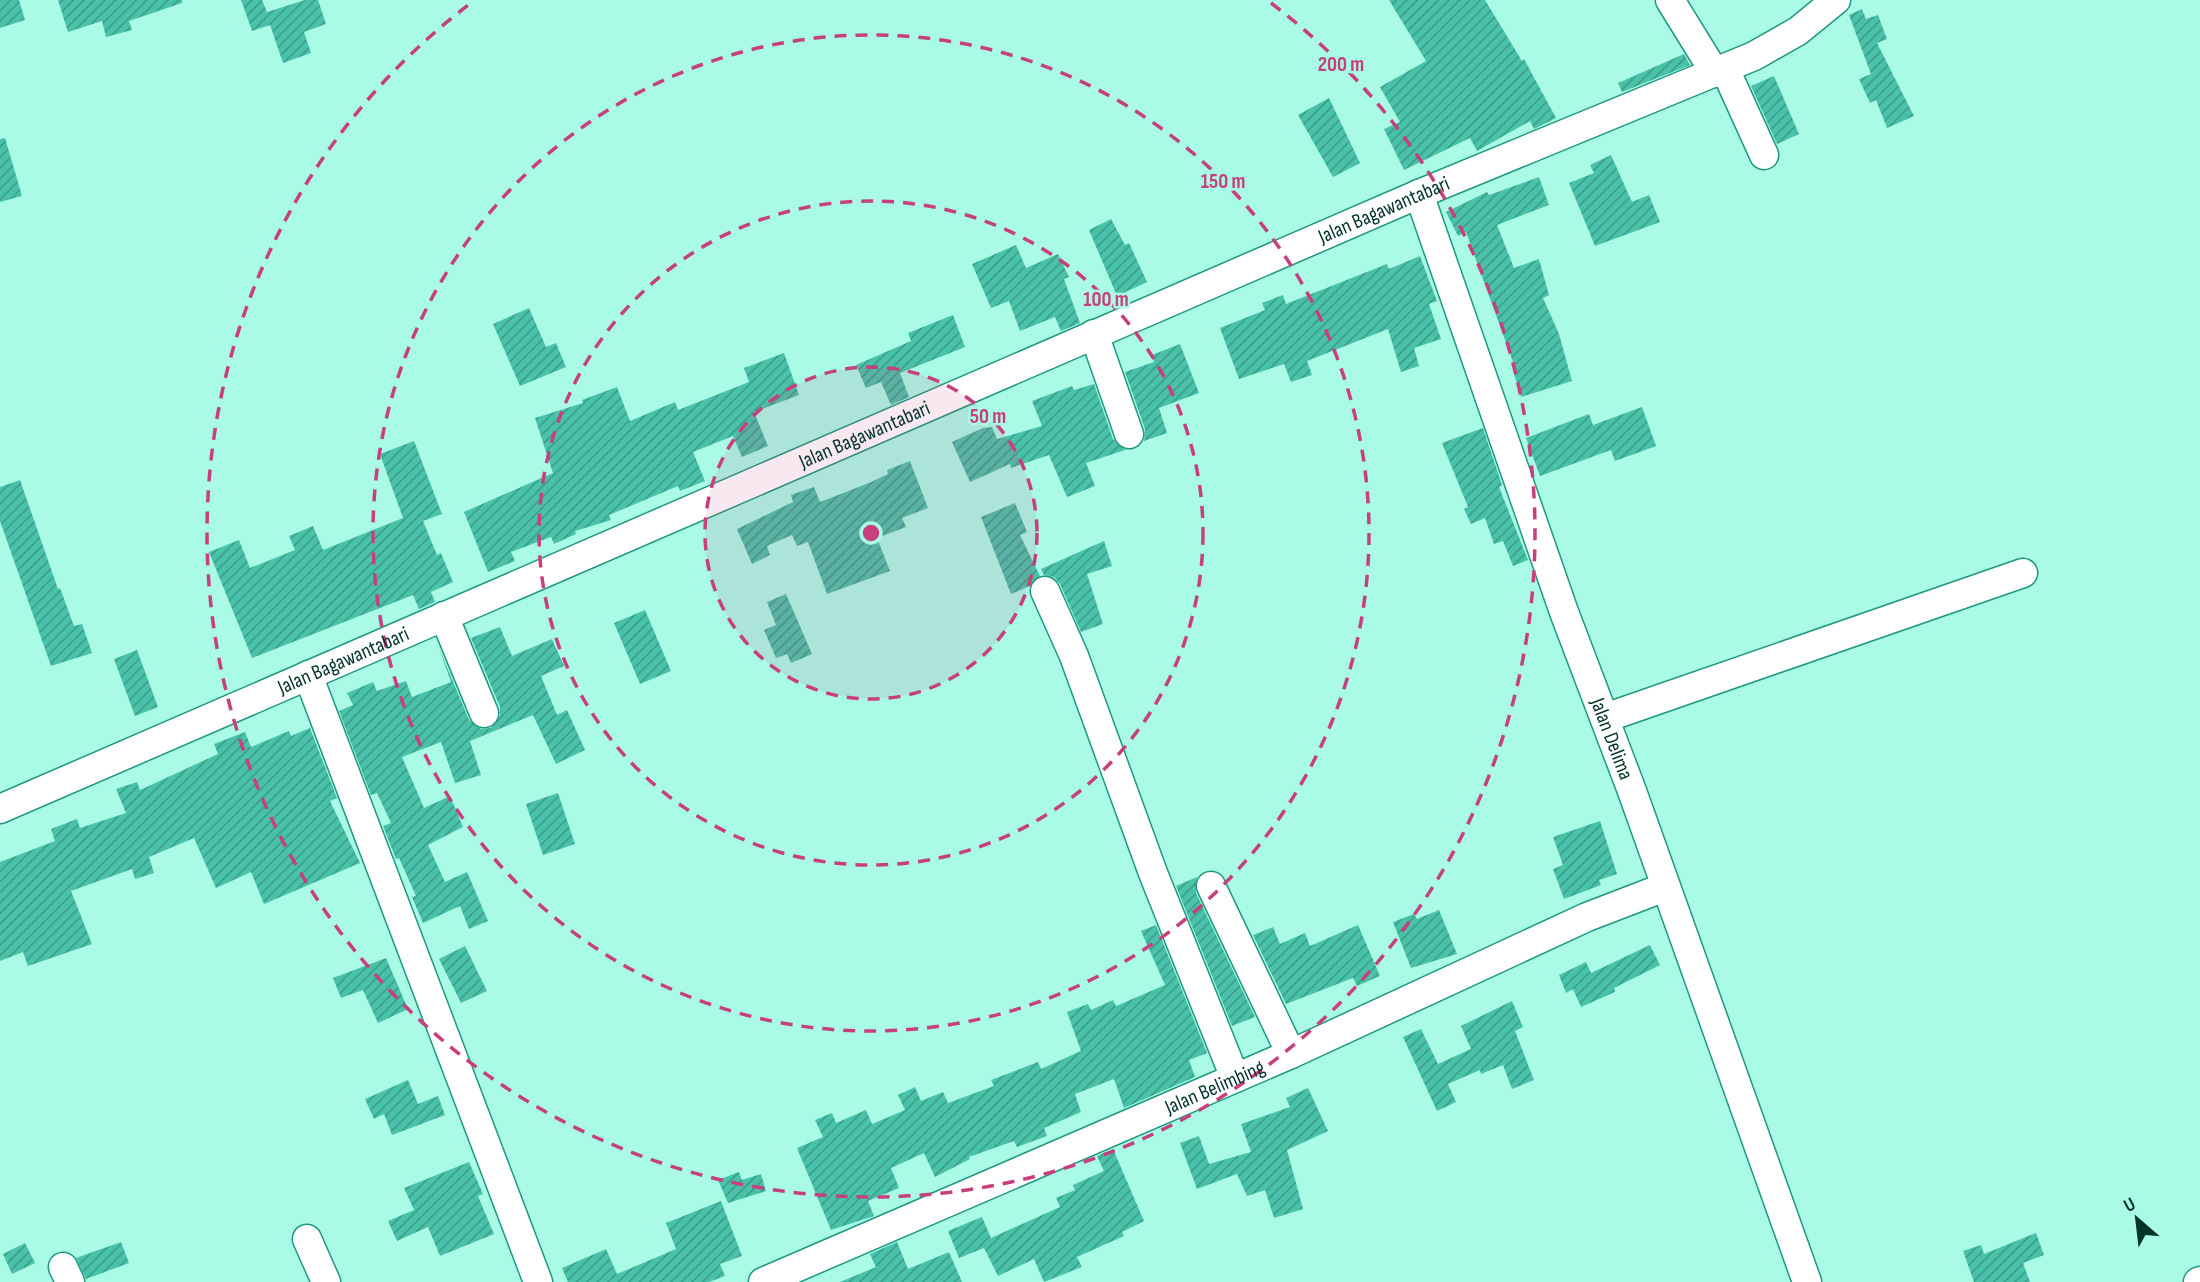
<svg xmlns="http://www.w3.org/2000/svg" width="2200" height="1282" viewBox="0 0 2200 1282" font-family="'Sofia Sans Condensed',sans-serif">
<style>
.building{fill:url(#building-hatch)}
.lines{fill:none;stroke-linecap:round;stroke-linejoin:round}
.minor-casing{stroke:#1e9881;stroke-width:31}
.minor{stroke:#fff;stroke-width:28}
.ring{fill:none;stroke:#c73f7d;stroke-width:3.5;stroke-dasharray:12 9}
.labels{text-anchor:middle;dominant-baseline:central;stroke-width:5;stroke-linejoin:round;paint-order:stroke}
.street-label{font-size:21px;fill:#02342b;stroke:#a9fbe6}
.centre{fill:#c73f7d;stroke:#a9fbe6;stroke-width:3.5}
.ring-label{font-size:21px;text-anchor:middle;font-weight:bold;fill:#c73f7d;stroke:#a9fbe6;stroke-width:5;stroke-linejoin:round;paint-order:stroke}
</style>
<defs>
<pattern id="building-hatch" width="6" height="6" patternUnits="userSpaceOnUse" patternTransform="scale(1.75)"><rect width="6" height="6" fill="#4ac2a9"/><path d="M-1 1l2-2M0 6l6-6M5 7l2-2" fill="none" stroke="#3b9e8a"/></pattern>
</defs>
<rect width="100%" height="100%" fill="#a9fbe6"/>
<g class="building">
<polygon points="0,0 19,0 25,20 0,28"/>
<polygon points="58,0 182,0 182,3 129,21 132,30 106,37 102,21 68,32"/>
<polygon points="241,0 262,0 267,12 305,0 318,0 326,24 304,32 311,53 283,63 270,25 252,31"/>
<polygon points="1389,0 1485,0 1522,61 1524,59 1556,118 1534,129 1530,121 1477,151 1470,138 1404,170 1384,129 1400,122 1380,87 1426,61"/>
<polygon points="1862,9 1866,19 1878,15 1887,39 1877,43 1914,116 1887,128 1876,100 1870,103 1859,79 1871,74 1849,15"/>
<polygon points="1684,54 1690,65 1622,92 1618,83"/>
<polygon points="1774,76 1799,134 1777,144 1751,86"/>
<polygon points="1329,98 1360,163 1333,177 1298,115"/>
<polygon points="5,138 22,196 0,202 0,139"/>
<polygon points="1611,155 1632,202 1649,195 1660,222 1595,246 1569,183 1594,173 1590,165"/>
<polygon points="1539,177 1549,205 1497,225 1514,268 1539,259 1549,295 1543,298 1559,334 1572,381 1521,397 1514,374 1517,373 1466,232 1458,236 1446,212 1487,192 1489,195"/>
<polygon points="1111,219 1125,245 1129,243 1147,282 1117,296 1089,230"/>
<polygon points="1016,245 1026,268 1058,254 1069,277 1064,279 1080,323 1061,331 1055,317 1020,331 1009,301 991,308 972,264"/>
<polygon points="1420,256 1437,301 1429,304 1441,339 1414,348 1419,366 1401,372 1388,329 1307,361 1312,375 1291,382 1284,364 1239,379 1220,328 1265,310 1262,303 1283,295 1286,304 1387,264 1389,269"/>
<polygon points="529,308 546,347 556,343 566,367 520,386 493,324"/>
<polygon points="953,315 965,347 900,373 909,397 891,405 881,382 866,388 856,365 911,341 908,333"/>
<polygon points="1180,344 1199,393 1159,408 1167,433 1144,441 1145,429 1125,372 1154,362 1152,355"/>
<polygon points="784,353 799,395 754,412 768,446 742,457 733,436 693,452 705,481 680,491 678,486 609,515 611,520 575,531 576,534 554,544 551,537 511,552 515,561 488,572 464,512 553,473 535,418 583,403 582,400 617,387 630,421 675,402 678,410 749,382 744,368"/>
<polygon points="1094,384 1113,439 1125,450 1086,463 1095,486 1067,497 1049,455 1011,468 1010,464 970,482 952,442 983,428 992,427 997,439 1042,426 1032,401 1072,386 1074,390"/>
<polygon points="1642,407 1656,446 1615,461 1611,450 1540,476 1526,438 1589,414 1593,425"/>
<polygon points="1483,428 1502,485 1499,487 1528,560 1513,566 1503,541 1494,544 1485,518 1471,524 1464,509 1468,507 1442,443"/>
<polygon points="414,441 442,514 423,521 437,555 441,553 453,582 431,592 435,602 419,609 413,595 252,658 209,552 239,540 250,568 295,550 289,536 313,526 323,550 403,518 380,454"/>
<polygon points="910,461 928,508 902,518 906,527 877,538 890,571 827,594 808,542 797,546 792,535 767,546 770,555 752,564 737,529 793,502 791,495 814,487 820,502 869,483 888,474 887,470"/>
<polygon points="20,480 58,589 60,588 74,626 82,624 92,653 51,666 0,521 0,487"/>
<polygon points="1015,503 1027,532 1020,535 1040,576 1030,586 1011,594 981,517"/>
<polygon points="1104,541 1112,566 1087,574 1103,624 1081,632 1060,584 1054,577 1044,575 1041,569"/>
<polygon points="786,594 812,654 791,663 787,654 776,658 764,630 776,625 767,602"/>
<polygon points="645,610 671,671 640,684 614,623"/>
<polygon points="500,627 512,656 552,639 564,666 541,676 557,715 567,710 585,750 556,764 533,715 470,741 481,775 455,783 441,742 402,757 424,808 450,796 463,827 428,845 445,882 467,872 488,921 469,929 460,906 423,923 412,897 416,896 399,858 396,859 383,826 391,823 377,793 371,795 339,711 353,705 347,693 373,682 377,691 406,681 412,697 451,682 439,648 469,720 481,729 491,728 500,716 500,707 471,638"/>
<polygon points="137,650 158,707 135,716 114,659"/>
<polygon points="310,728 337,798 330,801 360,863 264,904 251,872 216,888 194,838 149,857 154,873 135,879 132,869 71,891 92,944 28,966 23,952 0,961 0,862 55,841 51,829 77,819 80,828 126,813 116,789 137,782 140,790 218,754 214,744 245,732 251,747 289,731 291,736"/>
<polygon points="558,793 575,844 543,855 526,804"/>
<polygon points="1600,821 1617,874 1599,880 1601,885 1564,899 1553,869 1563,865 1553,837"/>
<polygon points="1197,877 1196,893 1255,1017 1232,1026 1176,886"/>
<polygon points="1439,910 1457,954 1411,968 1393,922 1414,914 1417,919"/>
<polygon points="1156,925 1207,1053 1189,1060 1195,1077 1124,1108 1114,1079 1075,1094 1081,1112 1044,1128 1047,1136 1017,1147 1014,1141 969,1157 970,1159 935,1177 924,1153 891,1168 899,1188 868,1201 874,1216 831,1230 797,1148 823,1137 815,1120 832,1113 836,1123 866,1110 872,1124 905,1110 898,1095 915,1087 921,1101 943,1092 948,1103 994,1086 991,1080 1038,1062 1041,1069 1081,1051 1067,1012 1088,1004 1091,1010 1113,1000 1116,1006 1165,985 1141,931"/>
<polygon points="1358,925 1380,976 1357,986 1353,978 1286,1004 1253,935 1273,927 1280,944 1305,933 1310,946"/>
<polygon points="1650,945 1660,965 1614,988 1615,992 1581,1007 1573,989 1566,993 1559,975 1586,962 1591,973"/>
<polygon points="465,946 487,991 461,1003 439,959"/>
<polygon points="386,958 408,1009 378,1023 363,990 341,998 333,978"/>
<polygon points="1512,1001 1523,1027 1515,1031 1534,1080 1512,1089 1503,1065 1481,1074 1480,1070 1448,1084 1456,1102 1437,1111 1403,1037 1421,1029 1438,1064 1471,1049 1461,1026"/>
<polygon points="408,1080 418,1104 438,1096 445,1115 392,1135 384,1114 374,1119 365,1099"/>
<polygon points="1308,1088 1328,1131 1287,1150 1303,1209 1274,1218 1265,1190 1247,1196 1237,1174 1197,1189 1180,1143 1199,1136 1209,1164 1251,1152 1241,1124 1290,1107 1286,1098"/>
<polygon points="1113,1149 1144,1221 1122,1232 1124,1236 1077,1257 1082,1267 1044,1282 1034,1259 998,1276 984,1248 959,1258 948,1231 982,1217 991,1238 1060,1207 1056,1198 1075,1190 1073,1185 1104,1171 1097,1156"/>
<polygon points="469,1162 483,1194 478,1196 494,1234 440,1256 428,1227 397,1241 388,1221 414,1210 404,1188"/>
<polygon points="739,1172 742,1180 761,1174 766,1191 728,1203 718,1180"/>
<polygon points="721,1201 742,1256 720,1264 725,1276 709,1282 568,1282 562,1268 606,1249 617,1274 676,1249 666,1223"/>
<polygon points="2036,1233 2044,1255 2023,1263 2030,1282 1974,1282 1963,1251 1981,1245 1984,1254"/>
<polygon points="121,1242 129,1263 86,1279 76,1258"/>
<polygon points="897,1242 908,1269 949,1252 962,1282 840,1282 876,1267 870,1254"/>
<polygon points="25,1243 35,1263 12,1274 3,1254"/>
</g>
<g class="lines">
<g class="minor-casing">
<g id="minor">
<polyline points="1670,0 1715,73"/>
<polyline points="1725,69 1764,155"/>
<path id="s1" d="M1419 194 1564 612 1632 791 1807 1282"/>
<polyline points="1094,334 1129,434"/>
<polyline points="1045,591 1074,656 1153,873 1235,1078"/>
<polyline points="444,616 484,713"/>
<polyline points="308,675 538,1282"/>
<polyline points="1605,718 2023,573"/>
<path id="s2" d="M0 809 1419 194 1754 56 1798 31 1836 0"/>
<polyline points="1211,886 1291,1054"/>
<polyline points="307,1239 326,1282"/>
<polyline points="63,1267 70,1282"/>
<path id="s3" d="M763 1282 1291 1054 1587 917 1665 887"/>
<polyline points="2198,1282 2200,1281"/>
</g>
</g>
<use href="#minor" class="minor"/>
</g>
<circle cx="871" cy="533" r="166" fill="#c73f7d" fill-opacity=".12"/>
<g class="ring">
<circle cx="871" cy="533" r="166"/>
<circle cx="871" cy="533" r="332"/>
<circle cx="871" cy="533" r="498"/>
<path d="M1271 3A664 664 0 1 1 471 3"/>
</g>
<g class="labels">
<g class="street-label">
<text stroke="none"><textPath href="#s2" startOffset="1508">Jalan Bagawantabari</textPath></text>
<text stroke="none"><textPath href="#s2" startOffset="942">Jalan Bagawantabari</textPath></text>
<text stroke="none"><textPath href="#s2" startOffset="374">Jalan Bagawantabari</textPath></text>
<text stroke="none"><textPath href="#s1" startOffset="578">Jalan Delima</textPath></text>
<text stroke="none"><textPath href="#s3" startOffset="492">Jalan Belimbing</textPath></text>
</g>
</g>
<circle cx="871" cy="533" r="10" class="centre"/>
<g class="ring-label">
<text x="1341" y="71">200 m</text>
<text x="1223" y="188">150 m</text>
<text x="1106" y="306">100 m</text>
<text x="988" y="423">50 m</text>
</g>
<g transform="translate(2137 1219) rotate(332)" stroke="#a9fbe6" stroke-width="5" paint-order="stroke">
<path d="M0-5L12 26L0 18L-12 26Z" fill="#02342b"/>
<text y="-10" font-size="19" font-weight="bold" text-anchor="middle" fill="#02342b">U</text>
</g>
</svg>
